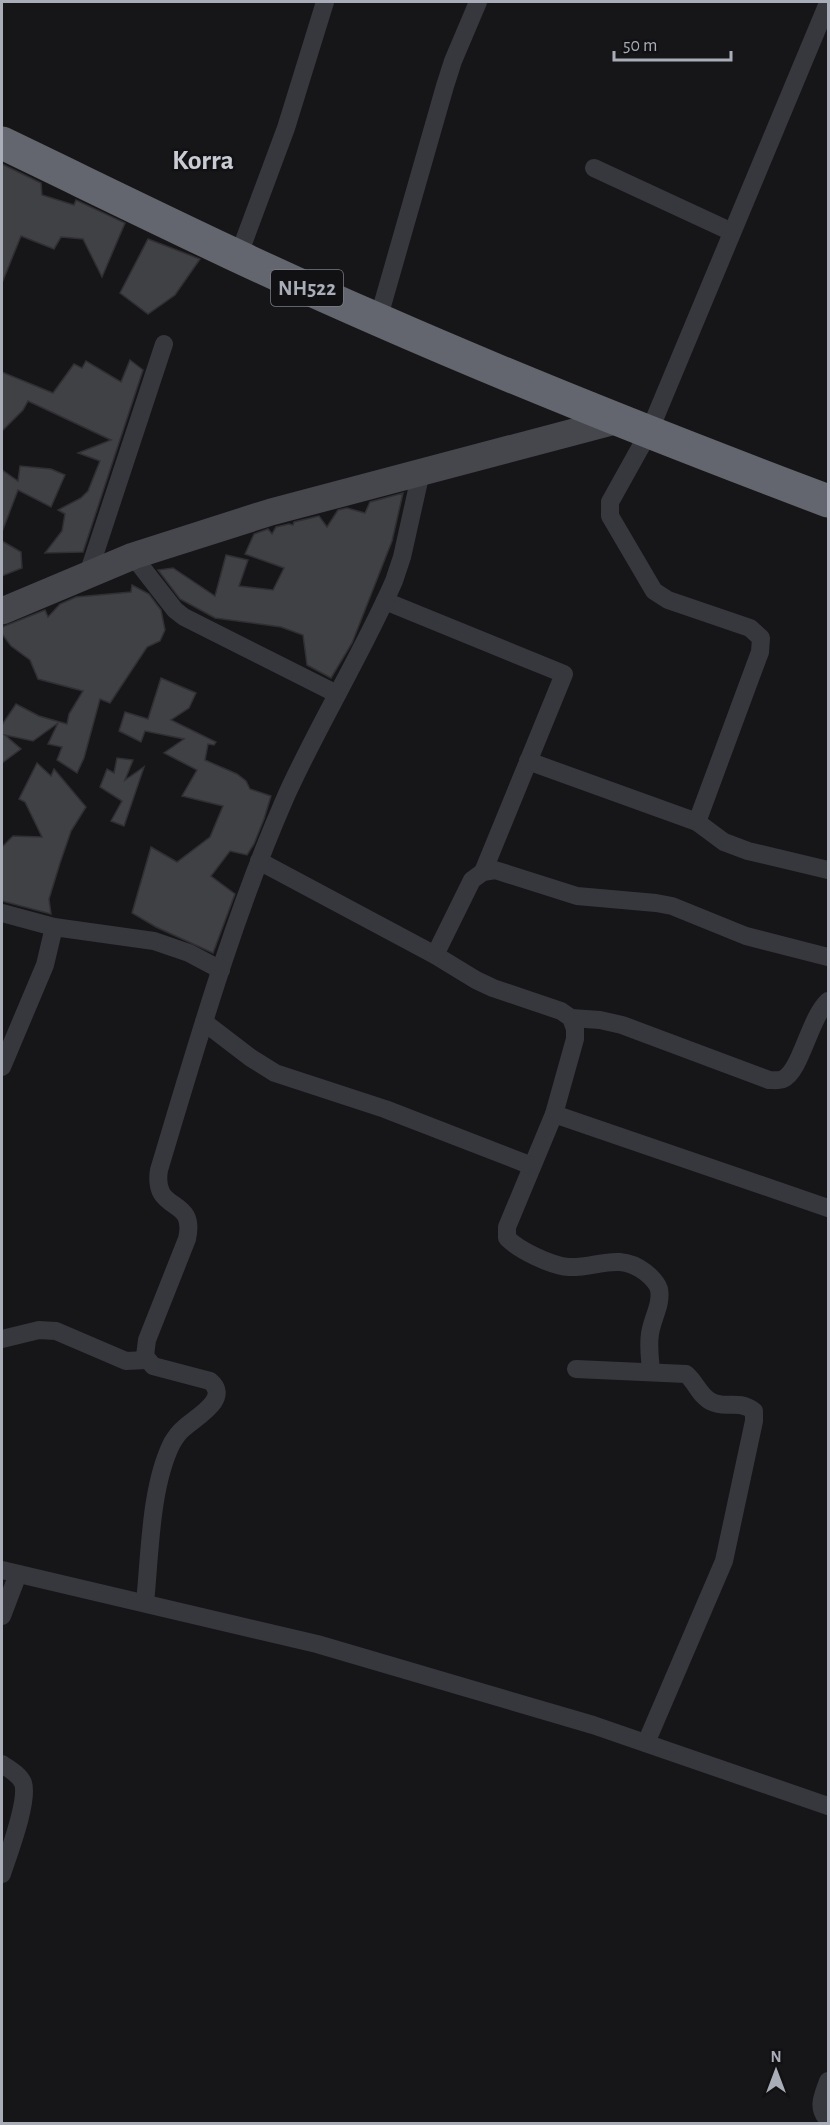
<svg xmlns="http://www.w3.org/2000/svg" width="830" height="2125" viewBox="0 0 830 2125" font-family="'Alegreya Sans',sans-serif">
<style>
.building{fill:#404145;stroke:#303034;stroke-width:1.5}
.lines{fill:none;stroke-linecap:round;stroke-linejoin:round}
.street{stroke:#37383d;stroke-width:18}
.secondary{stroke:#45474d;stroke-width:27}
.highway{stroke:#63666e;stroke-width:33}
.labels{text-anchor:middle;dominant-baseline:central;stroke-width:5;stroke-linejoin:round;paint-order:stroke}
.shield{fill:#111113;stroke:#7b7e86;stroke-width:1.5}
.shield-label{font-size:21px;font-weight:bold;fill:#a8adb8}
.district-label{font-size:28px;font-weight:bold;fill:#c9ccd4;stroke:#111113}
</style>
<rect width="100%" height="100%" fill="#161618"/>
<g class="building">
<polygon points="2,164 41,183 42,195 74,205 76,200 125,223 102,277 83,239 61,237 54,249 21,236 2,283"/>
<polygon points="148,239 200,259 175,295 148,314 120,293"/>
<polygon points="130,360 143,370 83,552 45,553 62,531 65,514 58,510 81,498 88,491 100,461 78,453 111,440 28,401 23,410 2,431 2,372 53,393 74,364 82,368 86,361 121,382"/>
<polygon points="20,466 51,469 65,475 51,507 18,490 2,532 2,470 18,481"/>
<polygon points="403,493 392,541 352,643 331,678 307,665 303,635 281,627 215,618 180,599 158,570 173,568 215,596 226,555 248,560 239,586 273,590 284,568 245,554 254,534 268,529 272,534 276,527 289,524 293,525 294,522 319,516 327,527 338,510 347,508 365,513 370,502"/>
<polygon points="2,541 21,552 22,568 2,576"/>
<polygon points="132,585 149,594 161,610 165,630 160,641 147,647 110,703 100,699 84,758 77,773 57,760 62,747 48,744 58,723 33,741 5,735 21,749 2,763 2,725 16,704 39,716 67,724 69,714 83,691 38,679 30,660 11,646 2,634 2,627 45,610 48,617 60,604 76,597 131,592"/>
<polygon points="161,678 196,693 189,708 171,720 216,742 214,745 208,744 205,760 237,774 246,781 250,789 271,796 264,819 254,844 247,855 230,851 211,876 235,894 213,953 156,927 132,913 151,847 177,862 210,837 223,806 182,796 197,770 164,753 184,739 145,731 141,742 119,731 125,712 148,719"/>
<polygon points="117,758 133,760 125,780 144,767 124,826 111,821 122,801 100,787 107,769 114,773"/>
<polygon points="37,763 51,776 54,769 86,807 71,831 60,863 49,899 51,914 2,901 2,847 13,836 42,837 25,802 19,799"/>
</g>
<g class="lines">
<g class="street">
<polyline points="594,168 732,232"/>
<polyline points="238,257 286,128 325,2"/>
<polyline points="378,320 445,86 453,61 478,2"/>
<polyline points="133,556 175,610 184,617 337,694"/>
<polyline points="87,577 164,344"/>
<polyline points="385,601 564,674 483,872"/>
<polyline points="528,761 697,822 724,842 748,851 828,870"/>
<polyline points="697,822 760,652 761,638 750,628 668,600 654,591 610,516 610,502 649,432 828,3"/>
<path d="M259 861 435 955 476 980 493 988 561 1011 571 1018 575 1029V1039L554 1114 507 1227V1238C519 1250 551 1266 569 1267 598 1268 618 1252 645 1272 650 1276 657 1283 659 1289 662 1305 652 1318 650 1334 648 1346 650 1358 651 1371"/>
<polyline points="2,913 54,927 154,941 189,953 221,970"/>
<polyline points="435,955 472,880 483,872 495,870 577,896 656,903 672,906 746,936 828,957"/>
<path d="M571 1018 600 1020 622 1025 769 1080C773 1080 779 1081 783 1079 801 1071 809 1019 828 1001"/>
<polyline points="204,1022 251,1058 275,1073 385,1109 532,1166"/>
<polyline points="2,1067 45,965 54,927"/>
<polyline points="554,1114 828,1208"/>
<polyline points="2,1339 39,1330 56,1331 126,1361 147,1360"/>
<path d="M576 1369 686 1374C696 1382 700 1397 712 1402 726 1409 737 1399 754 1411V1421L724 1561 646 1743"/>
<polyline points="2,1570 317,1644 593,1725 828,1806"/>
<path d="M145 1603C150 1555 150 1487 172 1443 175 1438 178 1433 183 1429 194 1418 232 1399 210 1381L153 1366 145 1356 147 1340 187 1239C197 1195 152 1215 159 1170 197 1044 233 917 286 796 319 723 362 654 394 581L402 557 421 472"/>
<polyline points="2,1616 18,1574"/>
<path d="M2 1764C9 1769 19 1774 23 1783 29 1801 8 1855 2 1874"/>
<path d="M828 2081C823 2096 816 2107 828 2120"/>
</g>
<polyline class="secondary" points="2,611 133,556 271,512 619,420"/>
<path class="highway" d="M2 143C127 203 251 265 379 320 527 385 677 444 828 501"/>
</g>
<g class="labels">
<rect class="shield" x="271" y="270" width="72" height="36" rx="4.5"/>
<g class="shield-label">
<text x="307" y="288">NH522</text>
</g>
<g class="district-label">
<text x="203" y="161">Korra</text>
</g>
</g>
<rect width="830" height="2125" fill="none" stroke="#a8adb8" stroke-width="6"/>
<g transform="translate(776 2071)" stroke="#111113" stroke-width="4.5" paint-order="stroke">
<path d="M0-4.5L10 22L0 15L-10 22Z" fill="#a8adb8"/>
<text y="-9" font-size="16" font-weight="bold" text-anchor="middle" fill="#a8adb8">N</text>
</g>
<path d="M614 51v9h117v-9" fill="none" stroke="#a8adb8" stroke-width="3"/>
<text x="623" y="51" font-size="18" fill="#a8adb8" stroke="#111113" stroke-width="4.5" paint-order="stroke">50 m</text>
</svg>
